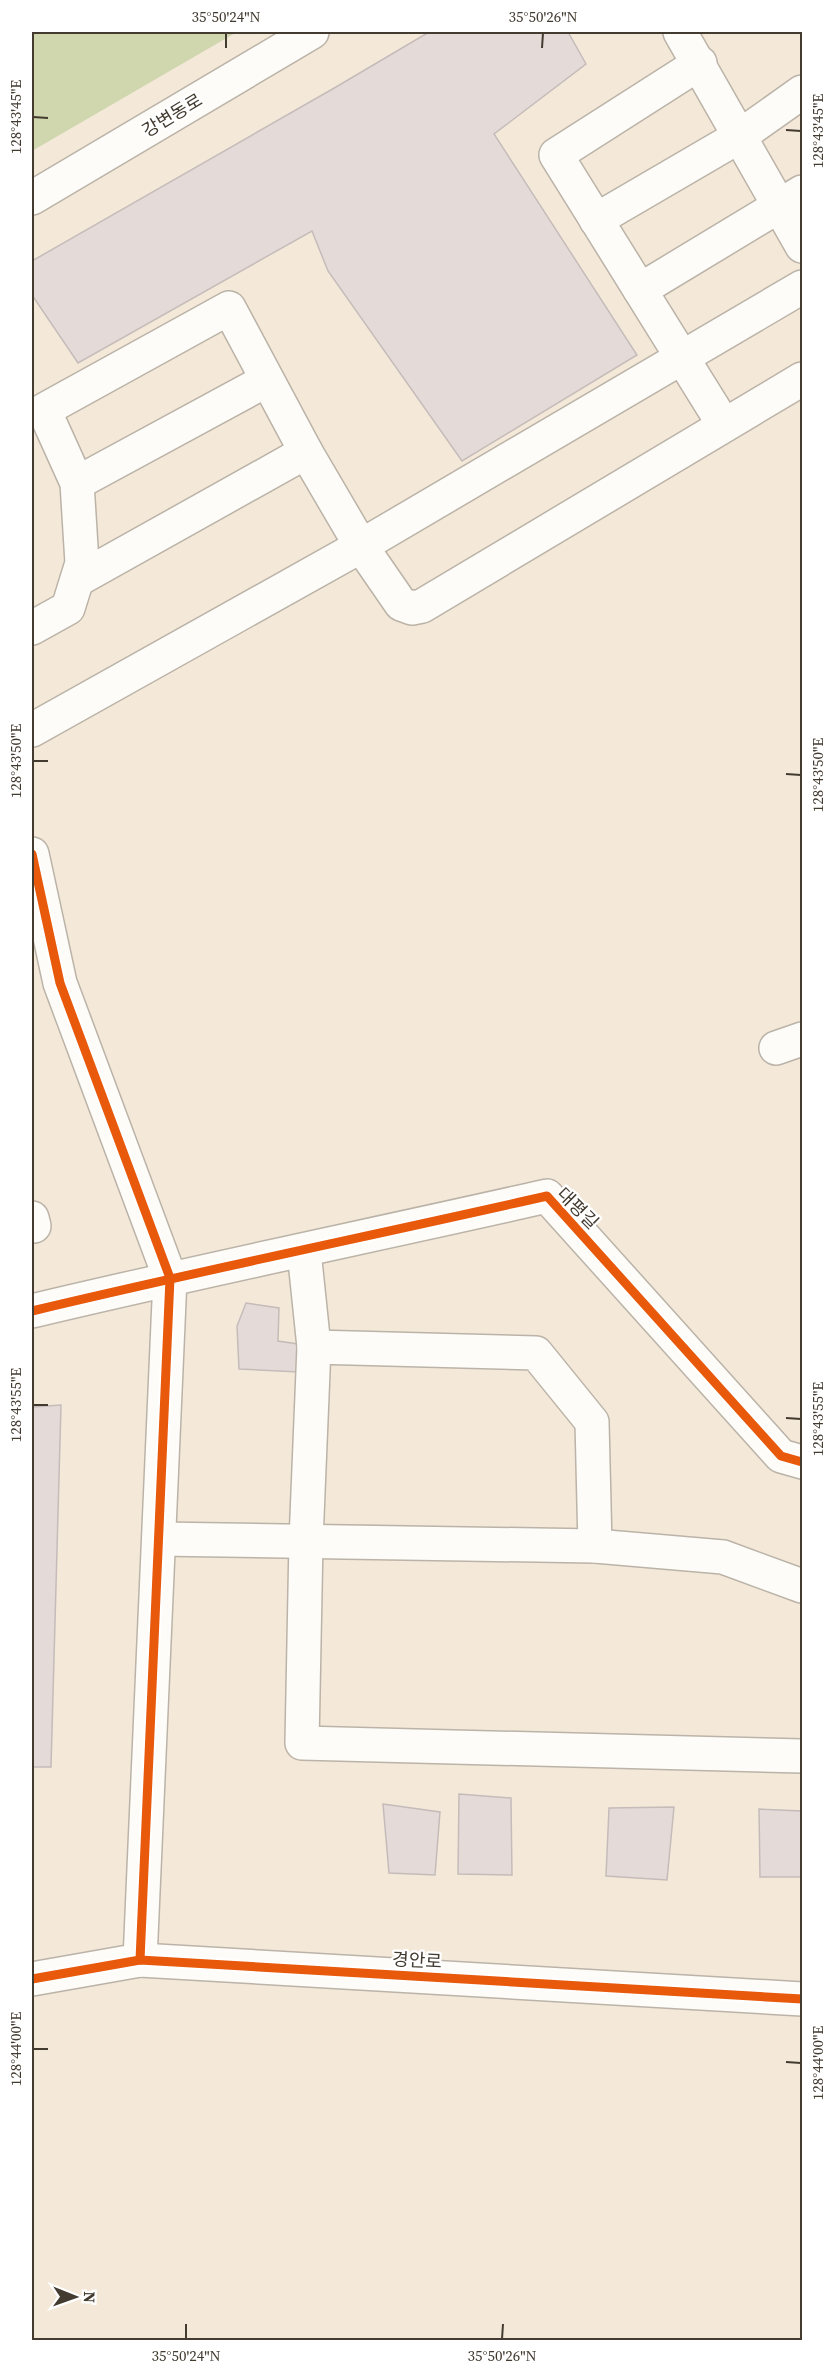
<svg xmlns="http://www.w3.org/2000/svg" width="834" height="2372" viewBox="0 0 834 2372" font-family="'Source Serif 4','Noto Sans KR',serif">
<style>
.green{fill:#d0d7ae}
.building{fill:#e4dad8;stroke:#c5bcba;stroke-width:1.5}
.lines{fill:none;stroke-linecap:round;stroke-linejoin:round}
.minor-casing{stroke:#bbb3a7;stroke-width:36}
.minor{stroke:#fdfcf9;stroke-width:33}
.cycleway-casing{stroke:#fff;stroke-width:13}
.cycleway{stroke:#e8590c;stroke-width:9}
.ticks{fill:none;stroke:#433b30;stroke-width:2}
.labels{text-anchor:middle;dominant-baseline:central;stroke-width:4.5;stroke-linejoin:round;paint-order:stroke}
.street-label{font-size:18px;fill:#433b30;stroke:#fff}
.neatline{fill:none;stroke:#433b30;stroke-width:2}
.ticks-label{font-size:15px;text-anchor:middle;fill:#433b30}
</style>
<rect width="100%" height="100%" fill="#f4e9d9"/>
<polygon class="green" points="32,32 237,32 32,151"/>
<g class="building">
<polygon points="429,32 568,32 586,64 494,134 637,355 462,461 328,271 312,231 78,363 32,295 32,261 336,87"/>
<polygon points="246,1303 279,1308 278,1341 298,1344 298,1372 239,1369 237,1326"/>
<polygon points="61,1405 51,1767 32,1767 32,1407"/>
<polygon points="459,1794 511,1798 512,1875 458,1874"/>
<polygon points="383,1804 440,1812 435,1875 389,1873"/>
<polygon points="674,1807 667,1880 606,1876 609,1808"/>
<polygon points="759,1809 802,1811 802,1877 760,1877"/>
</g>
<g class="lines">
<g class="minor-casing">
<g id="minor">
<polyline points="680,32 802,246"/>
<polyline points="700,63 556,155 724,425"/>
<polyline points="32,198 312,32"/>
<polyline points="596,220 740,136 802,92"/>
<polyline points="640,290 802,192"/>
<polyline points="77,483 267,380"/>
<polyline points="77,580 306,452"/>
<polyline points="32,628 68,608 82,563 77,483 44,410 229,308 306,452 361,546 401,604 412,608 422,606 802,379"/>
<polyline points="32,730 361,546 802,287"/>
<polyline points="32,854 60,983 170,1278 140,1960"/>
<polyline points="776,1048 802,1039"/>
<polyline points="32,1218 34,1226"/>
<polyline points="304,1251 314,1347 306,1541 302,1743 802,1756"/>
<path d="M32 1311C203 1270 375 1235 547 1196L781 1456 802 1462"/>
<polyline points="314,1347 536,1353 592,1422 595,1546"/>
<polyline points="159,1539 595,1546 723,1557 802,1586"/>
<polyline points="32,1979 140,1960 802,1999"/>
</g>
</g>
<use href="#minor" class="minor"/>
<g class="cycleway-casing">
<g id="cycleway">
<polyline points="32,854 60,983 170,1278 140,1960"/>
<path d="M32 1311C203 1270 375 1235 547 1196L781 1456 802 1462"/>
<polyline points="32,1979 140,1960 802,1999"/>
</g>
</g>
<use href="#cycleway" class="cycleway"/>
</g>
<path class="ticks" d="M226 48V33M542 48 543 33M33 117 48 118M786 130 801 131M33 761H48M786 774 801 775M33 1405H48M786 1418 801 1419M33 2049H48M786 2062 801 2063M186 2339V2324M502 2339 503 2324"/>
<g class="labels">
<g class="street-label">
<text transform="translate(172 115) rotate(-31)">강변동로</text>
<text transform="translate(578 1208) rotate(45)">대평길</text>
<text transform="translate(417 1960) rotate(3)">경안로</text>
</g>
</g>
<rect width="834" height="2372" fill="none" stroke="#ffffff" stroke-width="66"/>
<g transform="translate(75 2297) rotate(91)" stroke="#ffffff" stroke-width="4.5" paint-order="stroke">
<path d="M0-4.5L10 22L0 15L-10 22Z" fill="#433b30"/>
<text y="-9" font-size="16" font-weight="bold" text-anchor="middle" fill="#433b30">N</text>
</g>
<rect x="33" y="33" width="768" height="2306" class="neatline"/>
<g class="ticks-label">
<text x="226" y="22">35°50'24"N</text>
<text x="543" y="22">35°50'26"N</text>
<text transform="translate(16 117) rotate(-90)" y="5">128°43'45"E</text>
<text transform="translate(818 131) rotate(-90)" y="5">128°43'45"E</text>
<text transform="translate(16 761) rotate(-90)" y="5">128°43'50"E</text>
<text transform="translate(818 775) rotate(-90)" y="5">128°43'50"E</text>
<text transform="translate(16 1405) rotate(-90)" y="5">128°43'55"E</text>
<text transform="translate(818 1419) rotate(-90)" y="5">128°43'55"E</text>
<text transform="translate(16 2049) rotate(-90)" y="5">128°44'00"E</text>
<text transform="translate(818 2063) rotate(-90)" y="5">128°44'00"E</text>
<text x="186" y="2361">35°50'24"N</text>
<text x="502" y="2361">35°50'26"N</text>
</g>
</svg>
